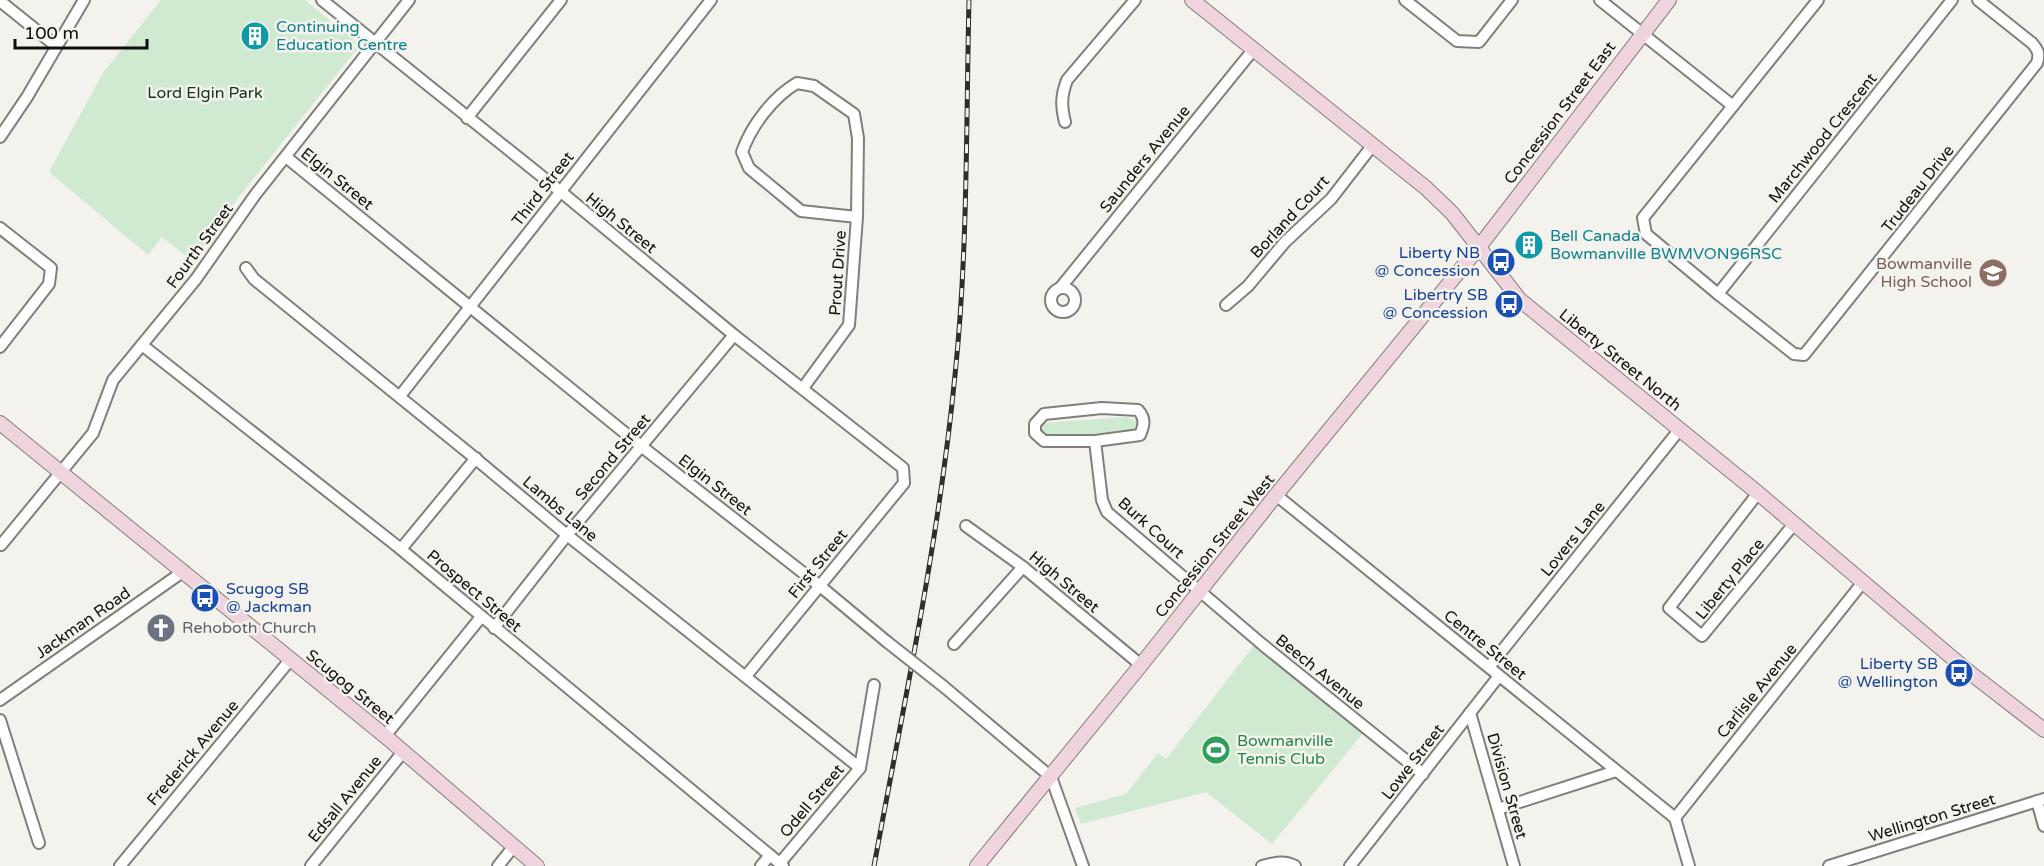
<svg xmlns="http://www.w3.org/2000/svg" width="2044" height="866" viewBox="0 0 2044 866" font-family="'Varela Round',sans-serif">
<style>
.green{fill:#d0e9d1}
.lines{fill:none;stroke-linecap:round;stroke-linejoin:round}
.street-casing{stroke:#817f7b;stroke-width:14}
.secondary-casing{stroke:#817f7b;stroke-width:16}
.street{stroke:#fff;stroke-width:10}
.secondary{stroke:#efd4dd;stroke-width:14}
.rail-casing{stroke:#2e2e2c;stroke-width:5}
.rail{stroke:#f4f2ed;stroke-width:3;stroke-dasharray:9;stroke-linecap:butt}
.street-bridge-casing{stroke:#817f7b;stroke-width:14;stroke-linecap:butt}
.street-bridge{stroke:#fff;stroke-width:10}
.labels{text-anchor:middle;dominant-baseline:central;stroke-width:5;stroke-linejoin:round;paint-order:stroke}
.culture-label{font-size:16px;fill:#0d838f;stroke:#f4f2ed;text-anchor:start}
.park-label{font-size:16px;fill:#0e3614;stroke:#f4f2ed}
.street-label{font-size:16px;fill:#0f0f0d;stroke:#f4f2ed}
.transit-label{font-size:16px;fill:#164399;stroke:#f4f2ed;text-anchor:end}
.education-label{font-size:16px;fill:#785e54;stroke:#f4f2ed;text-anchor:end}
.worship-label{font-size:16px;fill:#5b616d;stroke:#f4f2ed;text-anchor:start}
.leisure-label{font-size:16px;fill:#27864d;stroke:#f4f2ed;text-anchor:start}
</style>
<rect width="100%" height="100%" fill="#f4f2ed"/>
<g class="green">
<polygon points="161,0 305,0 356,42 353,46 357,49 238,198 193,261 162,237 148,255 49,172 103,73"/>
<polygon points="1126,417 1138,421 1138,428 1134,432 1047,436 1042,432 1041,427 1045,423"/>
<polygon points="1255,644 1364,732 1272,844 1206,792 1081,824 1075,808 1126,794 1158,753 1166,759"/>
</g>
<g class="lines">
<g class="street-casing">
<g id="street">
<polyline points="322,0 560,191 734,335 903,468 904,483 746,676"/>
<polyline points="1405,0 1457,41 1479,42 1512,0"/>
<polyline points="1600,0 1733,106"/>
<path d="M1818 0 1643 218 1646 234 1718 294 1794 354 1804 355 2037 63C2040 54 2038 50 2032 43L1978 0"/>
<polyline points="0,1 56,46"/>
<polyline points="467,118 561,0"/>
<path d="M1065 122C1061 106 1061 96 1067 80L1135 0"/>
<polyline points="0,137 27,97 84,0"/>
<polyline points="286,157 641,446 820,586 886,641"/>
<polyline points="0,228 51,268 49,284 0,347"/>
<polyline points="246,268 254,279 470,454 567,535 860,768"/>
<polyline points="1061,287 1253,50"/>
<circle cx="1063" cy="300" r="12"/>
<polyline points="1718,294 1952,0"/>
<polyline points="1226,305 1248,286 1285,242 1331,199 1372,146"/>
<polyline points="142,345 397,546 783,866"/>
<path d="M803 388 849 325 857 217 858 138 854 114 814 86 797 83C773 97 751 126 742 152L749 168 801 211 857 217"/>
<polyline points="400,396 711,0"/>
<path d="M1102 408 1138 410C1146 419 1144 425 1140 435L1095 441H1044L1035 433V424L1044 414Z"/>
<polyline points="1095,441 1102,500 1107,512 1263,645 1423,774"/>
<polyline points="1758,493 1669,608 1702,636 1794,524"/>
<polyline points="1276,495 1675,818"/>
<polyline points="966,526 1023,567 1141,665"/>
<polyline points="1,545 93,433 113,380 196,279 255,195 409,0"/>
<polyline points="401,549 476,458"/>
<polyline points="494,628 567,535 734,335"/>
<polyline points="954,644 1023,567"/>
<polyline points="1489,667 1680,429"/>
<polyline points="943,686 1051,777 1083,866"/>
<polyline points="0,700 184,571"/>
<polyline points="1470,713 1514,866"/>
<polyline points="0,720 39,843"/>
<polyline points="385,736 481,617"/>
<polyline points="2037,801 2044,826"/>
<polyline points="1498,809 1616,771"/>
<polyline points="1675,818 1863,582"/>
<polyline points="1675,818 1689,866"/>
<polyline points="780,863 860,768 874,685"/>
<polyline points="120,866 290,660"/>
<polyline points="311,866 403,752"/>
<polyline points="498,866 514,846"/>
<polyline points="761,866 770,855"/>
<path d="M1262 866C1274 863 1284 860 1295 866"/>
<polyline points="1350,866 1499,676"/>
<polyline points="1829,866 2044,799"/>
</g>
</g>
<g class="secondary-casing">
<g id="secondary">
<polyline points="1192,0 1426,188 1452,213 1520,300 1758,493 1969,672 2044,730"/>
<polyline points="0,423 385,736 537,866"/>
<polyline points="977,866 1141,665 1276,495 1479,247 1669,0"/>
</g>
</g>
<use href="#street" class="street"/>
<use href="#secondary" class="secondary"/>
<g class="rail-casing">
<path id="rail" d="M874 866C904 703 939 540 955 375 968 251 966 125 969 0"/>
</g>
<use href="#rail" class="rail"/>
<g class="street-bridge-casing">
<polyline id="street-bridge" points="886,641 943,686"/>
</g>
<use href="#street-bridge" class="street-bridge"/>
</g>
<defs>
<g id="building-disc" transform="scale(1.5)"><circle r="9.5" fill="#0f9aa8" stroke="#f4f2ed"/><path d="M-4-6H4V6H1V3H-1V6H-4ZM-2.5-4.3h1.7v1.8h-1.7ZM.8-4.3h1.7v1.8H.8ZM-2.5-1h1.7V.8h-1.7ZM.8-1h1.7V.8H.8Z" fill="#fff"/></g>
<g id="bus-disc" transform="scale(1.5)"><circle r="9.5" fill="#1a4fb4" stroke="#f4f2ed"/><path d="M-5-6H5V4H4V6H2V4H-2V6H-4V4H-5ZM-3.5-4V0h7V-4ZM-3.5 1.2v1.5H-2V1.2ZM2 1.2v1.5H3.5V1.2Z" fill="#fff"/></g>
<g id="school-disc" transform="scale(1.5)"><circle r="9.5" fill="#8d6e63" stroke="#f4f2ed"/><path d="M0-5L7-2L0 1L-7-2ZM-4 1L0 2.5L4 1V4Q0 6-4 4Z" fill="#fff"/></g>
<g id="church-disc" transform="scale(1.5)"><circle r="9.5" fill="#6b7280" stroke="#f4f2ed"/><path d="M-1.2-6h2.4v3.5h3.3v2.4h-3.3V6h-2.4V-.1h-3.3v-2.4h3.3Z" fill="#fff"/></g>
<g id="stadium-disc" transform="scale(1.5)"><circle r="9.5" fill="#2e9e5b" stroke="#f4f2ed"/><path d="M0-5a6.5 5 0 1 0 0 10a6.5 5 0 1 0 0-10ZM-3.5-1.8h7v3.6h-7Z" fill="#fff"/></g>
</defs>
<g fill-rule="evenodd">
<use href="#building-disc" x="255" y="36"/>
<use href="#building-disc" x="1529" y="245"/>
<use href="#bus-disc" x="1501" y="262"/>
<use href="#school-disc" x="1993" y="273"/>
<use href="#bus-disc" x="1509" y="304"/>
<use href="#bus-disc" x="205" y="598"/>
<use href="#church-disc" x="161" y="628"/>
<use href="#bus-disc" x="1959" y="673"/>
<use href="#stadium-disc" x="1216" y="750"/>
</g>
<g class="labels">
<g class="culture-label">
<text x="276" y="27">Continuing<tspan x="276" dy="18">Education Centre</tspan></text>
<text x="1550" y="236">Bell Canada<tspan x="1550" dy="18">Bowmanville BWMVON96RSC</tspan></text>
</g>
<g class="park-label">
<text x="205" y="93">Lord Elgin Park</text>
</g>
<g class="street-label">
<text transform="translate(1560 113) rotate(-53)">Concession Street East</text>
<text transform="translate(1823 138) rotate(-51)">Marchwood Crescent</text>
<text transform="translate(1145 159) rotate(-51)">Saunders Avenue</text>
<text transform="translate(337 179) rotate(39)">Elgin Street</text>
<text transform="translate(543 189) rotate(-52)">Third Street</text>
<text transform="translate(1918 189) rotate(-52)">Trudeau Drive</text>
<text transform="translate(1290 217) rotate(-47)">Borland Court</text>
<text transform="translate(621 223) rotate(39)">High Street</text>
<text transform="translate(200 246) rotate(-54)">Fourth Street</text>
<text transform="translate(838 273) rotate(-86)">Prout Drive</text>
<text transform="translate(1620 360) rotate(39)">Liberty Street North</text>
<text transform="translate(613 457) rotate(-50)">Second Street</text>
<text transform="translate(715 485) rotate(38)">Elgin Street</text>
<text transform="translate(560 509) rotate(40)">Lambs Lane</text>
<text transform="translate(1151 528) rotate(42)">Burk Court</text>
<text transform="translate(1573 539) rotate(-51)">Lovers Lane</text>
<text transform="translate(1215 546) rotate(-51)">Concession Street West</text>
<text transform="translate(818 564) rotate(-51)">First Street</text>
<text transform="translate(1730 579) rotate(-51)">Liberty Place</text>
<text transform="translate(1064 582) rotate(40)">High Street</text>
<text transform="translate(474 591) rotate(40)">Prospect Street</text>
<text transform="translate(83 623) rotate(-35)">Jackman Road</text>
<text transform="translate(1485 645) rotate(39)">Centre Street</text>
<text transform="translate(1320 672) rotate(39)">Beech Avenue</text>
<text transform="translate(350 687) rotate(39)">Scugog Street</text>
<text transform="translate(1757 691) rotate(-51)">Carlisle Avenue</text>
<text transform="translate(193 753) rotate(-50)">Frederick Avenue</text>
<text transform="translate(1413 762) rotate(-52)">Lowe Street</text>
<text transform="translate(1507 786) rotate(74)">Division Street</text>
<text transform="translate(345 799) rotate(-51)">Edsall Avenue</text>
<text transform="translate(812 801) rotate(-50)">Odell Street</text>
<text transform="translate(1932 818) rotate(-17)">Wellington Street</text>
</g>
<g class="transit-label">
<text x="1480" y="253">Liberty NB<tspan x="1480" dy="18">@ Concession</tspan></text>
<text x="1488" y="295">Libertry SB<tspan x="1488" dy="18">@ Concession</tspan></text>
<text x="226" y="589" text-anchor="start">Scugog SB<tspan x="226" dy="18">@ Jackman</tspan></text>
<text x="1938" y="664">Liberty SB<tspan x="1938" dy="18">@ Wellington</tspan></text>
</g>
<g class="education-label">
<text x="1972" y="264">Bowmanville<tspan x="1972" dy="18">High School</tspan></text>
</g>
<g class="worship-label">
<text x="182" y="628">Rehoboth Church</text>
</g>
<g class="leisure-label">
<text x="1237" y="741">Bowmanville<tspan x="1237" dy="18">Tennis Club</tspan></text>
</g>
</g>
<path d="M15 39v9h132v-9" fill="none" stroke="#0f0f0d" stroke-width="3"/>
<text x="24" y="39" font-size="18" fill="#0f0f0d" stroke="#f4f2ed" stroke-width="4.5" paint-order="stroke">100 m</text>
</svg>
